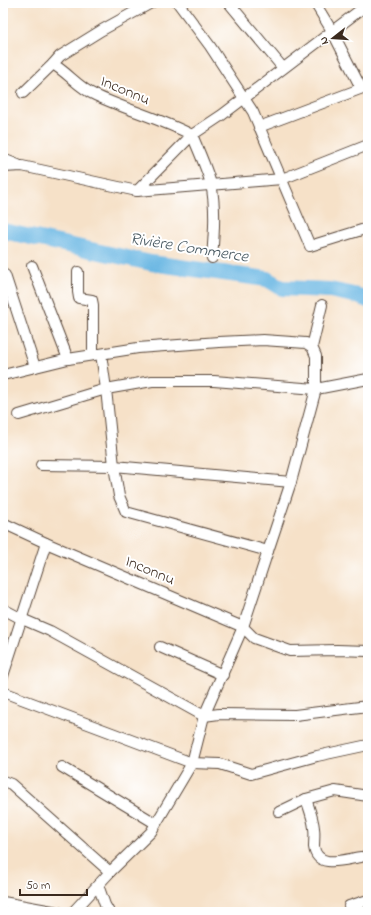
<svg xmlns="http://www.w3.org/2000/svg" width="371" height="915" viewBox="0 0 371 915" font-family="'Indie Flower',sans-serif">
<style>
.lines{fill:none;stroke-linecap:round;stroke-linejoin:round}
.river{stroke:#6ab7e3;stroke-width:16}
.minor-casing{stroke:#574538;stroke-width:12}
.minor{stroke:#fff;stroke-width:10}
.labels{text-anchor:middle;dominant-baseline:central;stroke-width:4;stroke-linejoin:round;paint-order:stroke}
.street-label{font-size:16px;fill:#3b2a1e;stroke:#fff}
.water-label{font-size:17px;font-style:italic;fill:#4b5b63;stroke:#fff}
</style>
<rect width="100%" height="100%" fill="#fff"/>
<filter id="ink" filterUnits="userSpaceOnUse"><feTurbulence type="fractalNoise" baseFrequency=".025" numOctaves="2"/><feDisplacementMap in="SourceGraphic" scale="8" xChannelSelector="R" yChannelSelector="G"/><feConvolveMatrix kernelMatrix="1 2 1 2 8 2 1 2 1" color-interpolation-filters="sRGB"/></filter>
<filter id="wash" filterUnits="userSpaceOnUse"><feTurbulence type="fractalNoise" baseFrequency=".012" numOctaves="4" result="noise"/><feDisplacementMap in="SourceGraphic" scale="16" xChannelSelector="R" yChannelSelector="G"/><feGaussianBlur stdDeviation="0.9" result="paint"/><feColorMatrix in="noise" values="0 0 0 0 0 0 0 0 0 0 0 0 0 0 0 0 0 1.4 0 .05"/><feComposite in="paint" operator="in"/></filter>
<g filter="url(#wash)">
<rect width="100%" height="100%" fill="#f6e1c8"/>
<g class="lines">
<polyline class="river" points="3,231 151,263 267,279 282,288 330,290 358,296 368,300"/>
</g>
</g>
<g filter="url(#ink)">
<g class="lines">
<g class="minor-casing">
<g id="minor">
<path d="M151 3 102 30 60 56 53 64C68 73 79 88 95 95 127 110 161 119 192 135 199 151 206 167 211 184 216 207 214 234 212 258"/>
<polyline points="178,3 210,46 253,112 310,246 368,228"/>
<polyline points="229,3 283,68"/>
<polyline points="315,3 332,31 361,88"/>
<polyline points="23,93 53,64"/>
<polyline points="259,127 368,86"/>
<polyline points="3,159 18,165"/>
<polyline points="3,167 22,166 137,191 282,179 368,145"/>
<polyline points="137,191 192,135 222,115 368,4"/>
<polyline points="32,266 68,359"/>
<polyline points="78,272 78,292 79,298 92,300 93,305 93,355"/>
<polyline points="5,275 35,367"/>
<polyline points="312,347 322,305"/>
<polyline points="3,375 68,359 138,348 219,342 263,340 306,343 312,347 316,356 316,389 291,482 268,551"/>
<polyline points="19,415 106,389 101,354"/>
<polyline points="41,465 114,466 106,389 152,381 214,381 316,389 368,379"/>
<polyline points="3,523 46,543 243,627 254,638 290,651 337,650 368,651"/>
<polyline points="3,609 22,619 50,631 204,716 219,714 295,715 368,706"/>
<polyline points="160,647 223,675"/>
<polyline points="3,676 46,543"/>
<polyline points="3,692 192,763 220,764 251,774 317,756 368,745"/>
<polyline points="62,767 155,823"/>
<polyline points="3,781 11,784 110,872"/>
<path d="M306 799C309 808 313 818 314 828 315 834 314 841 314 847 317 870 346 859 361 857"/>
<polyline points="279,812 306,799 335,791 368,796"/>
<polyline points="98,885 105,905 109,912"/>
<polyline points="3,902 58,912"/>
<polyline points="349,906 368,900"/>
<polyline points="73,912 110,872 151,832 192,763 204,716 243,627 268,551 126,512 119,496 114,466 291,482"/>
</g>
</g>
<use href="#minor" class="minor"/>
</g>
</g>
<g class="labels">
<g class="street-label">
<text transform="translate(125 91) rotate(23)">Inconnu</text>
<text transform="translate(150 571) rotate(23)">Inconnu</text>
</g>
<g class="water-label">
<text transform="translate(189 248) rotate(9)">Rivière Commerce</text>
</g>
</g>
<rect width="371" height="915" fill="none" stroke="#fff" stroke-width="16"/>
<g transform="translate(333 38) rotate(253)" stroke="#ffffff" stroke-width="3" paint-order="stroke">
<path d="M0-3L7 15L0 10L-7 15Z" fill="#3b2a1e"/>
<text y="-6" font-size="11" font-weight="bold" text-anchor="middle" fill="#3b2a1e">N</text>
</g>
<path d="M20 889v6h67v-6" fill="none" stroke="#3b2a1e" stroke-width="2"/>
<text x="26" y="889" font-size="12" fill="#3b2a1e" stroke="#ffffff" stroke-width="3" paint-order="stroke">50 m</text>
</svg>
